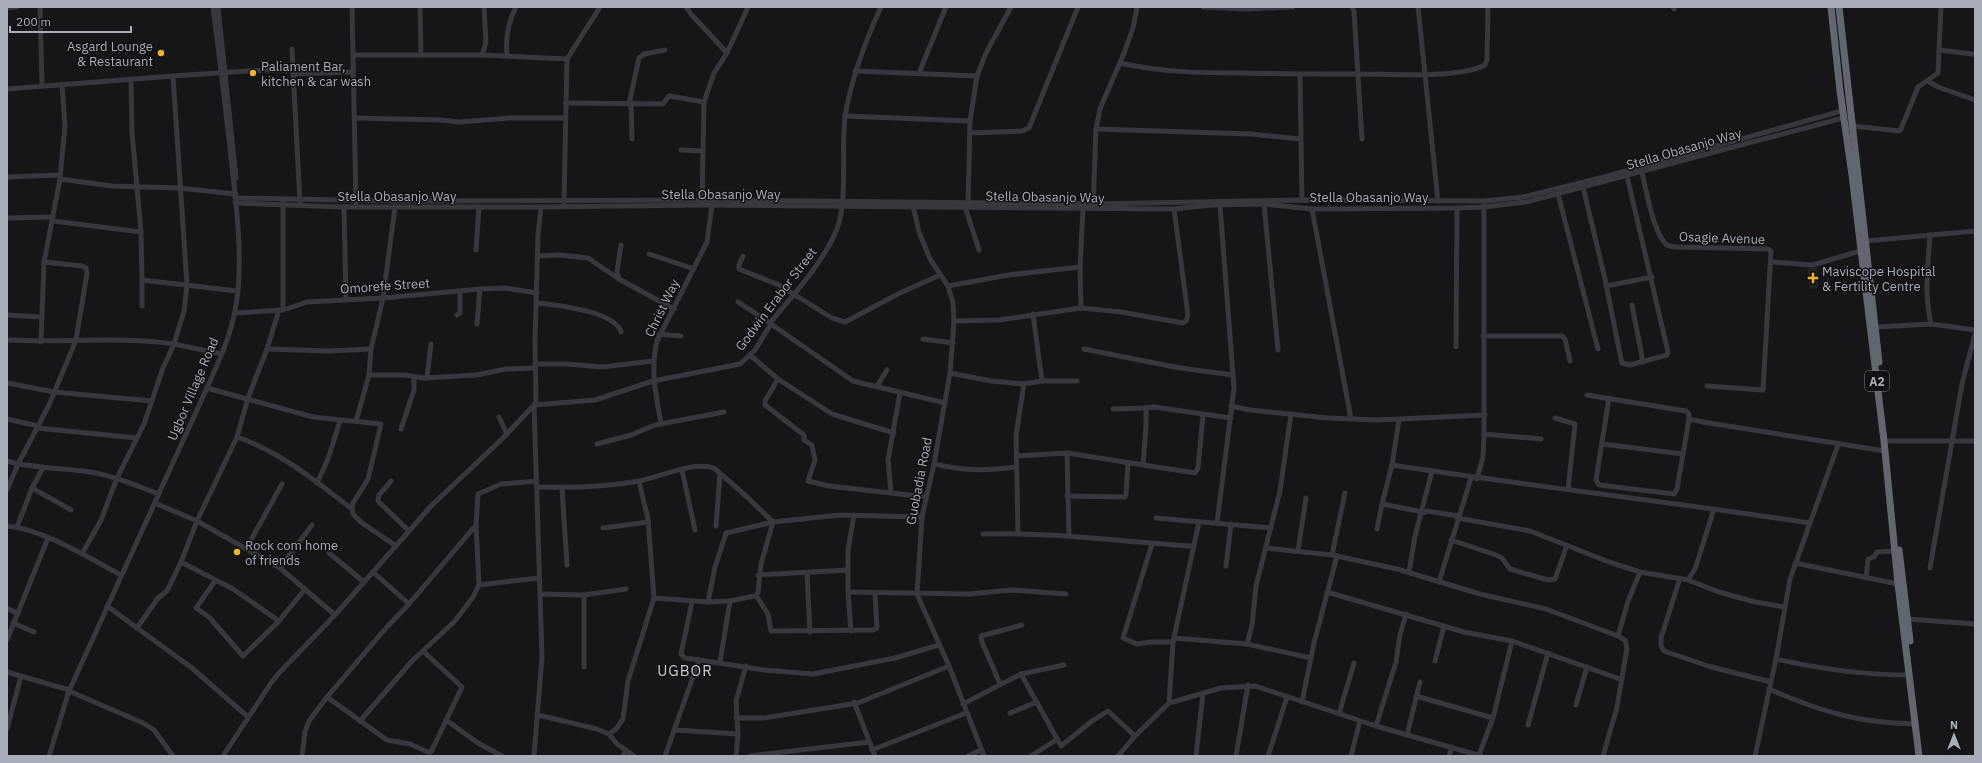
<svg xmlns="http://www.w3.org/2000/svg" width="1982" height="763" viewBox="0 0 1982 763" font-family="'IBM Plex Sans',sans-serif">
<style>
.built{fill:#222225}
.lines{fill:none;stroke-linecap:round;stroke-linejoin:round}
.minor{stroke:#37383d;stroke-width:5}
.highway{stroke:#63666e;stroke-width:7}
.poi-dot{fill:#f2b134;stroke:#111113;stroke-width:1.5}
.labels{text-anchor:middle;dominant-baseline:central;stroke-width:3;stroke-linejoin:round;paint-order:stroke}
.shield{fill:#111113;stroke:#7b7e86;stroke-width:1}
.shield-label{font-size:12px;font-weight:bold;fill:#a8adb8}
.poi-label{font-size:13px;fill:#a8adb8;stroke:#111113;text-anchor:start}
.street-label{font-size:13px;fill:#a8adb8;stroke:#111113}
.quarter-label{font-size:15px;letter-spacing:1px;fill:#c9ccd4;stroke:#111113}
</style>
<rect width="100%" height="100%" fill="#161618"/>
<polygon class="built" points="1808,268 1817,268 1818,288 1809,289"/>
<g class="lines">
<g class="minor">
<polyline points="40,7 42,85"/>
<polyline points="218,7 236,178"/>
<polyline points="352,7 356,204"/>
<polyline points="420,7 421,55"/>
<polyline points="686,7 691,14 727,53"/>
<polyline points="1203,7 1244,9 1293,7"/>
<polyline points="1352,7 1354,11 1362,139"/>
<polyline points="1418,7 1438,201"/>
<polyline points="1673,7 1674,9"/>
<polyline points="7,8 17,7"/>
<polyline points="292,49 293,70"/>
<polyline points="1939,50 1972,54"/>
<polyline points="353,55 482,55 567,59"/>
<polyline points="482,55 486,42 484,7"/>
<path d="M507 55C505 37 508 23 516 7"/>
<path d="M1120 63C1160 72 1200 73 1241 73 1280 74 1319 74 1359 74 1390 74 1458 79 1485 65L1487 59 1488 7"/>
<polyline points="855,71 977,76"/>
<polyline points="919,73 946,7"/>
<polyline points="294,74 353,72"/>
<polyline points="1300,75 1302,200"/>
<polyline points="131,79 132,132 141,232 142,280 237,291"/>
<polyline points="1928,81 1938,87 1975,100"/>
<polyline points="7,89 173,76 264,70 293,70 300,203"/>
<polyline points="565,103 663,104 669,96 704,102"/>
<polyline points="629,104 639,58 644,54 665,50"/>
<polyline points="631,104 632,139"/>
<polyline points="845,116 970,121"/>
<polyline points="355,118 440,120 459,122 511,118 565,118"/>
<polyline points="1853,126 1899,131 1901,129 1918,87 1938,73 1941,7"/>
<polyline points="1096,129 1251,134 1300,139"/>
<polyline points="970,133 1022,131 1029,128 1078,7"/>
<polyline points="681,150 703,151"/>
<path d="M1642 172C1646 190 1653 229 1664 242 1667 247 1673 247 1678 247L1768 249 1771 251 1763 390 1707 386"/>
<polyline points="7,177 60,175"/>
<polyline points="60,179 112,186 179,188 236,194"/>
<polyline points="1583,187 1605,279 1621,359 1622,363 1630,365 1667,355 1668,352 1627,176"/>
<polyline points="1558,194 1598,349"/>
<polyline points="235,198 395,201 702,200 1093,204 1302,200 1484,201 1523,197 1604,177 1842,111"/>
<polyline points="283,202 283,310"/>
<polyline points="564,202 567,59 600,7"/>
<polyline points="702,202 704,102 714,73 727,53 748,7"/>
<polyline points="235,203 344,207 541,207 702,205 1174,209 1212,205 1264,204 1312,209 1457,208 1484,207 1526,202 1843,118"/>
<polyline points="1264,204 1278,350"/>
<polyline points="968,205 970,121 977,76 986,53 1011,7"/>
<polyline points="913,206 919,232 930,259 948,286 953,303 954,321 950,373 934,464 922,517 917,594 949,666 984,756"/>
<polyline points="344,207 346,300"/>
<polyline points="965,207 979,250"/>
<polyline points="1093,207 1096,129 1100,109 1124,53 1133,28 1137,7"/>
<polyline points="1083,209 1080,267 1081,308 1121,312 1183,323 1186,321 1188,315 1174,209"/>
<polyline points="1312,209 1351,419"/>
<polyline points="7,218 53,217"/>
<polyline points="53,221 141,232"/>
<path d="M1930 235C1928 265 1924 294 1931 324"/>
<polyline points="1866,241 1975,231"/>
<polyline points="476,250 479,207"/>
<polyline points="649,254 694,269"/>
<polyline points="538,256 560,255 588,258 619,279 674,309"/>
<polyline points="743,256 739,265 739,269 779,285 832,318 845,322 900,293 940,275"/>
<polyline points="1772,262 1813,265 1860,251"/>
<polyline points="619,279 617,272 621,245"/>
<polyline points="948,286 1008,275 1080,267"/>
<polyline points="1606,286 1652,277"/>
<polyline points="738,302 770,323"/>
<path d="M537 303C557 305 615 311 621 332"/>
<polyline points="1632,305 1643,362"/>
<polyline points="142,306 142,280"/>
<polyline points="279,310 267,349 248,398 237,437 197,521 181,562 233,589 279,621"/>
<polyline points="235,313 283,310 307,302 383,298 480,289 505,288 537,293"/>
<polyline points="1033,314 1042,381"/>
<polyline points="7,315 41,317"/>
<polyline points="457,315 460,313 460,291"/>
<polyline points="954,321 999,320 1081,308"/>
<polyline points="477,324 480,289"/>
<polyline points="771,324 853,381 945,403"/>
<polyline points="1877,327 1931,324 1975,330"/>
<polyline points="659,334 681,336"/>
<polyline points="1483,336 1562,336 1565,339 1570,361"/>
<polyline points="923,339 953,343"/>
<path d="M10 340C64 343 120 336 174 344L184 311 187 285 173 76"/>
<polyline points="41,342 44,262 60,179 62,157 65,127 62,84"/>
<polyline points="1456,347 1457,208"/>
<polyline points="267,349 329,351 371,349"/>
<polyline points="1084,349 1180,368 1233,375"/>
<polyline points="750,355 778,379 832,414 894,433"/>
<polyline points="535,364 567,364 602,367 653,361"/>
<polyline points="950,373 991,381 1024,384 1042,381 1077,381"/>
<polyline points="369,375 404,375 424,378 476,375 506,369 535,368"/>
<polyline points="427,378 431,344"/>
<polyline points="778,379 765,401 765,405 804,435 804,440 812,445 815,460 808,481 829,486 926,497"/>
<polyline points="7,383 54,392 152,401"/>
<polyline points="877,386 887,370"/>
<polyline points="207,388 313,417 381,424 368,479 353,503 352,509 353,514 362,523 396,546"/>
<polyline points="1587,395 1686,411 1689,414 1689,419 1703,422 1885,451"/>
<polyline points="1609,398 1596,480 1599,485 1674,494 1677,489 1689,419"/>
<polyline points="1231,406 1250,410 1328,418 1378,420 1485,415"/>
<polyline points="1113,409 1146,408"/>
<polyline points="1291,414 1280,491 1256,586 1252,625 1247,644 1311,658"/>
<polyline points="499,417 507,434"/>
<polyline points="1555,418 1575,424 1568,489"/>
<polyline points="7,419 38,426"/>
<polyline points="1399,420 1392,465 1382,504 1418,511 1421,514 1427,511 1458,516"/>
<polyline points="356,421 369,375 371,349 383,298 395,207"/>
<path d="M661 423C656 395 650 370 657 341L707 242 712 205"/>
<polyline points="37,428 137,438"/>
<polyline points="401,429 414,390 414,377"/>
<polyline points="1484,434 1541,439"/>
<path d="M237 437C281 452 315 481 352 509"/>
<polyline points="1884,441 1975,441"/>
<polyline points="597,444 631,435 655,425 724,412"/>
<polyline points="1602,444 1683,454"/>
<polyline points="1067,453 1069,536"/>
<polyline points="1016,456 1067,453 1195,473 1198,468 1203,415"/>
<path d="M7 461C32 468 57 468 83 471 110 474 134 485 159 494"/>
<path d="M934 464C967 471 982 471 1016 467"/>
<polyline points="1143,465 1146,427 1146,408 1154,407 1231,418"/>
<path d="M1392 465C1531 486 1671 502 1810 523"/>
<polyline points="682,470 695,530"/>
<polyline points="1477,479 1483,457 1484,437 1484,205"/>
<polyline points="391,481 379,495 378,501 409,531"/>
<polyline points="317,483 328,459 340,421"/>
<path d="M537 487C571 488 606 487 639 481 660 477 693 461 714 468L746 496 773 522"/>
<polyline points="32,488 71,510"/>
<polyline points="562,488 567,565"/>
<polyline points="7,490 18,464 49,405 76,340 87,273 86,268 82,266 44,262"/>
<polyline points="891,492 888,460 900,393"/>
<polyline points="1067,496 1125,497 1126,494 1128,464"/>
<polyline points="155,503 197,521 280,568 335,615"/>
<polyline points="1156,518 1271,528"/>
<polyline points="1457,518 1530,531 1609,562 1640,572 1688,580 1719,592 1755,602 1784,607"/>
<polyline points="1217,523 1234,388 1220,206"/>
<polyline points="476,525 479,585"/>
<path d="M7 526C43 529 89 558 121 575"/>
<polyline points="716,526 720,474"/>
<polyline points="17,527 32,488 43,468"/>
<polyline points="603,528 648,522"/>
<polyline points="1377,529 1382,504"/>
<polyline points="1018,533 1016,435 1024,384"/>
<path d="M983 534C1053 532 1123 542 1193 546"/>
<polyline points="1451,540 1496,555 1502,558 1510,569 1548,580 1555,579 1567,545"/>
<polyline points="1152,544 1123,638 1137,644 1151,642 1173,642"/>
<polyline points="1266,548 1332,555 1397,569 1480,594 1546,609 1618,636"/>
<polyline points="246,549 282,484"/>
<polyline points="1298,551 1306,498"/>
<polyline points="329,553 364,582"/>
<polyline points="82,554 101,520 117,478 144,424 163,368 174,344 222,354"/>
<polyline points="1332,555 1345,493"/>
<polyline points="1795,563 1898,584"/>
<polyline points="1226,566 1231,524"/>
<polyline points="280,568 312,525"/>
<polyline points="1930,568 1962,384 1975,334"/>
<polyline points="373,572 409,604"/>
<polyline points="1409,572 1415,536 1432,471"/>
<polyline points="807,573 810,632"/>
<polyline points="758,575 848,570"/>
<polyline points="1680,578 1661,638 1661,646 1664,651 1711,667 1771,682"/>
<polyline points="1866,578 1868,559 1874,557 1877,552 1895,551"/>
<polyline points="1688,580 1695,569 1714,509"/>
<polyline points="215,581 196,608 209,617 243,656 279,621 305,589"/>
<polyline points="1439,582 1471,478"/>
<polyline points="848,592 969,594 1011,590 1066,594"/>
<polyline points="1327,592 1464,632 1512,641 1620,679"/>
<polyline points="540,594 584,595 626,589"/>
<polyline points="584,595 584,667"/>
<polyline points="756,596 758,592 761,564 773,522 840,515 922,517"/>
<polyline points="654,598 708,602 730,601 754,596 757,597 768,614 771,631 873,630 877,628 875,593"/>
<polyline points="692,602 681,654 685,658 699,660 764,670 813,674 895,658 939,645"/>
<polyline points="708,602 715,567 726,533 773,522"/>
<polyline points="107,606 192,668 248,717"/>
<polyline points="7,608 18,614"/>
<polyline points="1908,619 1975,624"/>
<polyline points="13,623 34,632"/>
<polyline points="137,628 158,598 167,591 181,562"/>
<polyline points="851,631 848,592 848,550 854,515"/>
<polyline points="1174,638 1247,644"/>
<polyline points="7,640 48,538"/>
<path d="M1776 659C1821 669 1864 675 1910 675"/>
<polyline points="1435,661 1444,626"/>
<polyline points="720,662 730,601"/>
<polyline points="7,672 69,690"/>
<polyline points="1021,674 1064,665"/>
<polyline points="1000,684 982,642 981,636 1022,625"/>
<path d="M1769 689C1822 712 1858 723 1916 724"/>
<polyline points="69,691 143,723 154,730 173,756"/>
<polyline points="1416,696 1493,718"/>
<polyline points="327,697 387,740 410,744 428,752 431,752 462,687 424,652"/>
<polyline points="854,702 875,756"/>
<polyline points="1302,702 1314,643 1337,556"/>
<polyline points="1169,703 1173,642 1199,522"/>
<polyline points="963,704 1021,674 1061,746 1092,721 1108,711 1135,736"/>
<polyline points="1576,705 1587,667"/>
<polyline points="1010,713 1037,702"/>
<polyline points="1339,714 1354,663"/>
<polyline points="538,715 597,729 609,734 617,744 634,756"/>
<polyline points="736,718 764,718 858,703 949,666"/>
<polyline points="446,720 478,743 502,756"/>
<polyline points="360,721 412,661 455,621 473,597 479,585 538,578"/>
<polyline points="1528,725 1548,653"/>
<polyline points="1376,726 1396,662 1400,635 1406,614"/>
<polyline points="7,729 21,676"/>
<polyline points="675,730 738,734"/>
<polyline points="609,734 616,729 623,719 628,681 654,598 648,519 639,481"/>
<polyline points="1407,735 1420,682"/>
<polyline points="872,750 966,713"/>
<polyline points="1479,755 1493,718 1512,641"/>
<path d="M49 756 69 691 207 388C218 363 230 338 235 311 244 264 237 213 232 166 226 113 220 60 213 7"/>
<path d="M223 756 271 683 279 673 335 615 432 505 502 439 534 405 595 400 653 381 740 364 755 350 771 324 770 323C793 295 824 262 837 229 848 199 841 151 845 117 851 78 865 42 881 7"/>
<polyline points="302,756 305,732 309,721 327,697 386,628 409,604 476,525 478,494 501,484 537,481"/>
<polyline points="534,756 542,657 534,405 536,402 535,341 538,235 541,207"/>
<polyline points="623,756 626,750"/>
<polyline points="665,756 699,660"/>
<polyline points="736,756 738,734 736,701 746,666"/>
<polyline points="750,756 869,742"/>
<polyline points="968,756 981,750"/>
<polyline points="1031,756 1056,740"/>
<polyline points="1118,756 1135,736 1169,703 1221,688 1255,686 1376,726 1481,756"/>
<polyline points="1196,756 1203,693"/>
<polyline points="1236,756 1248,685"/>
<polyline points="1268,756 1287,697"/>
<polyline points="1351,756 1360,721"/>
<polyline points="1449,756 1452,747"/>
<polyline points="1603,756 1617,707 1627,648 1625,640 1618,636 1628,601 1640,572"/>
<polyline points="1755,756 1776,659 1790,579 1838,445"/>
</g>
<g class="highway">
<polyline points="1831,7 1840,91 1852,175 1884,441 1898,584 1919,756"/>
<polyline points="1839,7 1879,362"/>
<polyline points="1899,550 1910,641"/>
</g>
</g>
<g class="poi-dot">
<circle cx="161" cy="53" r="4"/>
<circle cx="253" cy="73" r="4"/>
<path d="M1811 272h4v4h4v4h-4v4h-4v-4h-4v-4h4z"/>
<circle cx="237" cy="552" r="4"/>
</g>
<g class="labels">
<rect class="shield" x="1865" y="371" width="24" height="20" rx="3"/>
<g class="shield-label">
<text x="1877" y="381">A2</text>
</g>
<g class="poi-label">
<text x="153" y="46" text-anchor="end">Asgard Lounge<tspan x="153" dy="15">&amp; Restaurant</tspan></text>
<text x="261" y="66">Paliament Bar,<tspan x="261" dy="15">kitchen &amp; car wash</tspan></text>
<text x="1822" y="271">Maviscope Hospital<tspan x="1822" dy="15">&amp; Fertility Centre</tspan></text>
<text x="245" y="545">Rock com home<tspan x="245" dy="15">of friends</tspan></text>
</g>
<g class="street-label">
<text transform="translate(1684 149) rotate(-16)">Stella Obasanjo Way</text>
<text x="721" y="194">Stella Obasanjo Way</text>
<text x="397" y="196">Stella Obasanjo Way</text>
<text transform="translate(1045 197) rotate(1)">Stella Obasanjo Way</text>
<text x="1369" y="197">Stella Obasanjo Way</text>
<text transform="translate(1722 238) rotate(2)">Osagie Avenue</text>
<text transform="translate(385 286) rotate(-4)">Omorefe Street</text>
<text transform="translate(776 299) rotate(-53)">Godwin Erabor Street</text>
<text transform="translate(662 308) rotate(-64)">Christ Way</text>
<text transform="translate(193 389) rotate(-67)">Ugbor Village Road</text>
<text transform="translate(919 481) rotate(-79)">Guobadia Road</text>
</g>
<g class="quarter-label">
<text x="685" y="670">UGBOR</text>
</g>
</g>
<rect width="1982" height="763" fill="none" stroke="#a8adb8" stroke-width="16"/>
<g transform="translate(1954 735)" stroke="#111113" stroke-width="3" paint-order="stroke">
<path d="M0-3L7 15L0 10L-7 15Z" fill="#a8adb8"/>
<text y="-6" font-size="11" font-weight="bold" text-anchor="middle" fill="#a8adb8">N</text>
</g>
<path d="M10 26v6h121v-6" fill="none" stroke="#a8adb8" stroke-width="2"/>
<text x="16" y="26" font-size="12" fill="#a8adb8" stroke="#111113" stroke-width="3" paint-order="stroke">200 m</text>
</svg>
